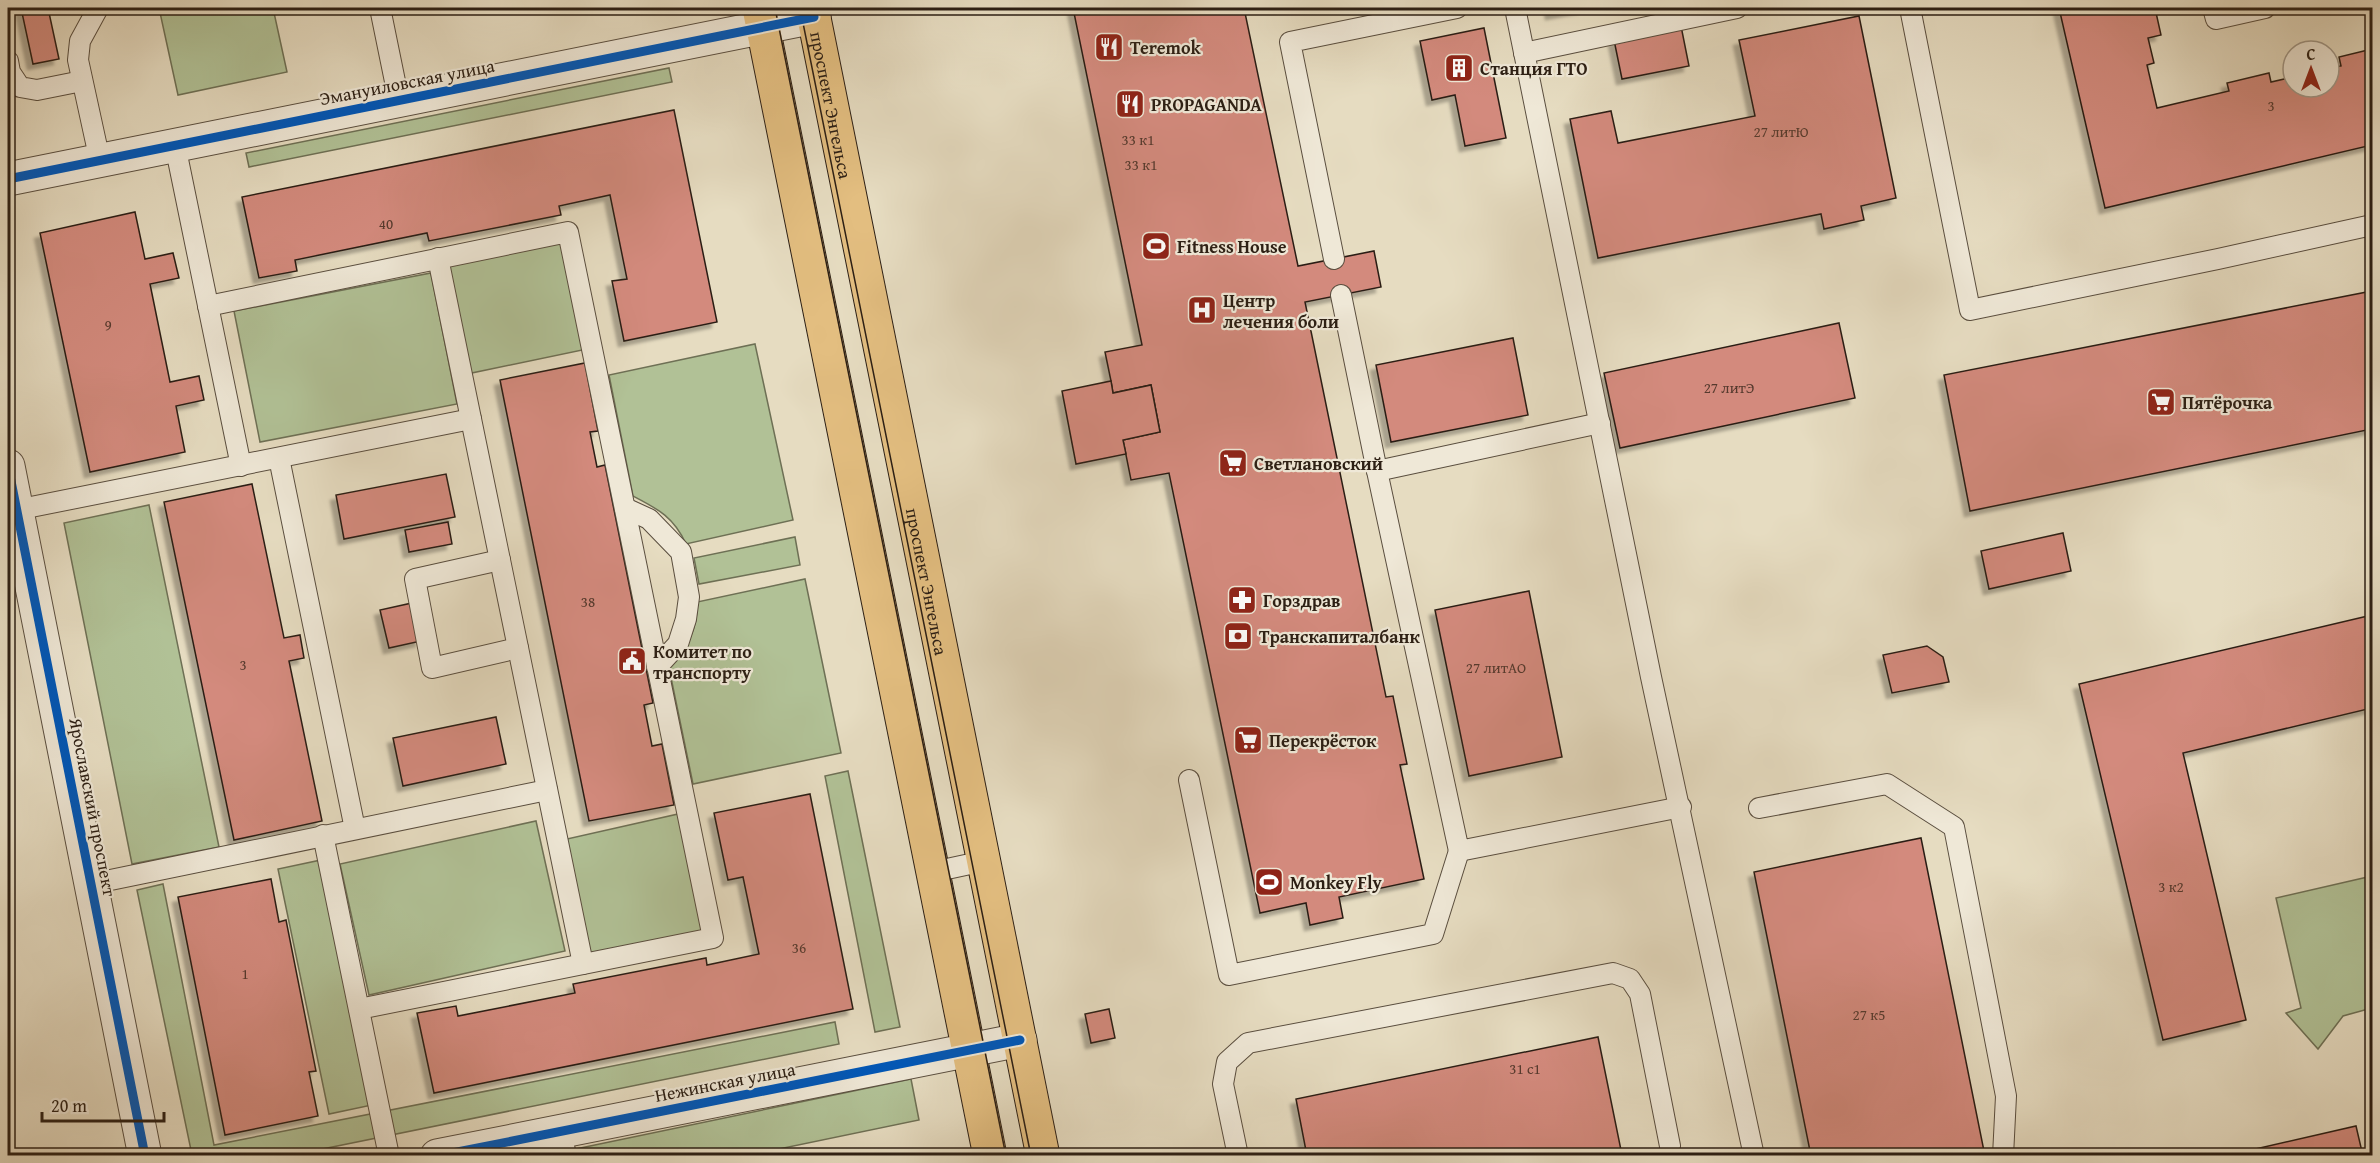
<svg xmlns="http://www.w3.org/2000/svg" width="2380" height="1163" viewBox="0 0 2380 1163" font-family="'Gentium Book Plus',serif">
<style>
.green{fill:#b1c196;stroke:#6e7055;stroke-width:1.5}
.building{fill:#d38a7d;stroke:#2c1f14;stroke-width:1.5;filter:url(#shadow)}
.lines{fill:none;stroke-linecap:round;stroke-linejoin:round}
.service-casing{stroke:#5a4e3f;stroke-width:22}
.minor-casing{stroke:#5a4e3f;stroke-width:35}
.primary-casing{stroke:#2c1f14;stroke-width:35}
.service{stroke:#efe8d7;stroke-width:20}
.minor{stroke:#efe8d7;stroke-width:33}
.primary{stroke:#e3be80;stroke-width:33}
.tram{stroke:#2c1f14;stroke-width:1.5}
.cycleway-casing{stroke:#efe8d7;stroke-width:13}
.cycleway{stroke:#0057b8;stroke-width:9}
.labels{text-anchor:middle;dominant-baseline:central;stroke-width:4.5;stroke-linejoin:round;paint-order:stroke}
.number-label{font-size:15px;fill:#563a2e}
.poi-label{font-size:18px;font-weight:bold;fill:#2c1f14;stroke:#efe8d7;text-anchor:start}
.street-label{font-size:18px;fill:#2c1f14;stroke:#efe8d7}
</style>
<defs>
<filter id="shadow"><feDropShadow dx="-5.5" dy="5.5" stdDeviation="1.5" flood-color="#0004"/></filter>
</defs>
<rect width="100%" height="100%" fill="#e6dcc1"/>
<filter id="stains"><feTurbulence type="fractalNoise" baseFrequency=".00333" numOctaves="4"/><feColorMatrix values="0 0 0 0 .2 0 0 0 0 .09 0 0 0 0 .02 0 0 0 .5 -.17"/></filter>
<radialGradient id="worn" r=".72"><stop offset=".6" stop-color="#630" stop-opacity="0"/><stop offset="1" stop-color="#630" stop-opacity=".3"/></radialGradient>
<g class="green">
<polygon points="159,8 273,8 287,72 178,95"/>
<polygon points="669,68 672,82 249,167 246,153"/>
<polygon points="568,232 592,348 462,375 438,258"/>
<polygon points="431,273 457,404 260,442 234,311"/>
<path d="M755 344 793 520 686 544C674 517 658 509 633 496L609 375Z"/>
<polygon points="149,505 219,847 132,864 64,523"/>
<polygon points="795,537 800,565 699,584 694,558"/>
<path d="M805 579 841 753 693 784 669 668C687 646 698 631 697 602Z"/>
<polygon points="848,771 900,1027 875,1032 825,776"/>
<polygon points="687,812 713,938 583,964 558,841"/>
<polygon points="536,821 565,951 369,995 340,864"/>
<polygon points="321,860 372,1105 329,1114 278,869"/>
<polygon points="2372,876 2372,1008 2343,1016 2318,1049 2286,1013 2301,1008 2276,898"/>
<polygon points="163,884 214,1145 835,1022 839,1044 293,1155 192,1155 137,890"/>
<polygon points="911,1079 919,1120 750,1155 542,1156"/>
</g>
<g class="building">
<polygon points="21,8 48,8 59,59 33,64"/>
<polygon points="1073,8 1244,8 1298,266 1374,251 1381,287 1305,302 1386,697 1393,696 1407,764 1400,765 1424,879 1339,897 1343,918 1310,925 1306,903 1260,913 1169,473 1131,480 1123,440 1160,432 1151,385 1113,393 1111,381 1105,352 1142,345"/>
<polygon points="1550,8 1583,8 1551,14"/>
<polygon points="2059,8 2155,8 2161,35 2148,38 2154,63 2147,65 2157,108 2229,91 2227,83 2269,73 2271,82 2293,77 2293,87 2329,87 2329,68 2341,66 2339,57 2372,49 2372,145 2105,208"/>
<polygon points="1859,16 1896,198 1861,206 1864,220 1824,229 1821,214 1598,258 1570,119 1611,111 1618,143 1755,116 1739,40"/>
<polygon points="1681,26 1689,66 1622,79 1614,40"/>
<polygon points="1484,28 1506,138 1465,146 1455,95 1432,100 1420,41"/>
<polygon points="674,110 717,322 624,341 612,281 627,279 610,195 559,206 561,215 429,241 427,233 295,260 297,271 259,278 242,197"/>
<polygon points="135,212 145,259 173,253 179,278 150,284 170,382 199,376 204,400 176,406 185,452 90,472 40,233"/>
<polygon points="2372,291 2372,429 1970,511 1944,375"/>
<polygon points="1839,323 1855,398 1620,448 1604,373"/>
<polygon points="1513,338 1528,415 1391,442 1376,365"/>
<polygon points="585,363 598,431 590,432 597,467 605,465 653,703 644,705 652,746 662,744 674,805 589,821 500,380"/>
<polygon points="1111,381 1113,393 1151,385 1160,432 1123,440 1126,454 1076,464 1062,391"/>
<polygon points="446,474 455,517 344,539 336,495"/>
<polygon points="252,484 284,638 300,635 304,658 289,661 322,821 234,840 164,502"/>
<polygon points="448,522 452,544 409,552 405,530"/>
<polygon points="2063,533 2071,571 1989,589 1981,551"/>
<polygon points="1529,591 1562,757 1469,776 1435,610"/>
<polygon points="412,603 421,641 389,648 380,610"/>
<polygon points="2372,615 2372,708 2183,753 2246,1020 2163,1040 2079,684"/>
<polygon points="1927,646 1943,657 1949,682 1892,693 1883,655"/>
<polygon points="496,717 506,764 403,786 393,738"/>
<polygon points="810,794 853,1009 434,1093 417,1013 456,1006 458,1016 575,993 573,984 706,958 707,965 759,954 743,877 728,880 714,813"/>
<polygon points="1921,838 1985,1156 1811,1156 1754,872"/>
<polygon points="271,879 279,922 286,920 316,1071 309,1072 318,1116 225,1135 178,897"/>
<polygon points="1109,1009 1115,1038 1091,1043 1085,1014"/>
<polygon points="1598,1037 1622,1155 1307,1156 1296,1099"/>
<polygon points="2356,1126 2363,1156 2225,1156"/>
</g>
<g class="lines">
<g class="service-casing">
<g id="service">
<polyline points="98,8 80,41 78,60 100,161"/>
<polyline points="380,8 399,101"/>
<polyline points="1515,8 1651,677 1754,1156"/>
<polyline points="1910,8 1970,310 2218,259 2372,225"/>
<polyline points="2213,8 2216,19 2265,8"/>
<polyline points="1524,53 1737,8"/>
<polyline points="8,61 10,72 20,87 37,90 82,81"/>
<polyline points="175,145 241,466"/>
<polyline points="438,258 471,419"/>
<polyline points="1334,259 1290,42 1457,8"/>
<polyline points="1341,295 1377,471 1600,423"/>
<polyline points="208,306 568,232 713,938 359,1009"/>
<polyline points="279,458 355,829"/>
<polyline points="1377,471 1459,851 1681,807"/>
<polyline points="625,508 649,519 681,552 689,597 686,619 678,644 657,667"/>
<polyline points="16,510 471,419 583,964"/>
<polyline points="500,560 415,579 432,668 518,648"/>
<polyline points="1189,780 1229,975 1433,934 1459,851"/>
<polyline points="1759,808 1887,784 1954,827 2006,1096 2003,1156"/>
<polyline points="323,835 389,1156"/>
<polyline points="933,872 984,861"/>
<polyline points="91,884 547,790"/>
<polyline points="561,1131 566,1156"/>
<polyline points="1238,1156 1223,1084 1227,1062 1248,1043 1613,973 1630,979 1640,994 1670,1146"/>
</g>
</g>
<g class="minor-casing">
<g id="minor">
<polyline points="8,179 814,17"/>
<polyline points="8,466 145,1156"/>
<polyline points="437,1156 1020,1040"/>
</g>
</g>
<g class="primary-casing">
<g id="primary">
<polyline points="759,8 990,1156"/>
<path id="s1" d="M812 8 1043 1156"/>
</g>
</g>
<use href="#service" class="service"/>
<use href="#minor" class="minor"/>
<use href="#primary" class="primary"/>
<g class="tram">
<polyline points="775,8 1006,1156"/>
<polyline points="800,8 1031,1156"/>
</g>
<g class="cycleway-casing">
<g id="cycleway">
<polyline points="8,179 814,17"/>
<polyline points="8,466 145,1156"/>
<polyline points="437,1156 1020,1040"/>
</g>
</g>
<use href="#cycleway" class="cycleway"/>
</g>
<defs>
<g id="restaurant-square" transform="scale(1.5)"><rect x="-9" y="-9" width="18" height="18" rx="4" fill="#8f2418" stroke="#efe8d7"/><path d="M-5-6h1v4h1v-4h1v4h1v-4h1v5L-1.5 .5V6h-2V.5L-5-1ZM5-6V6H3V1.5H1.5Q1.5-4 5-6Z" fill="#fff"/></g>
<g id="building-square" transform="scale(1.5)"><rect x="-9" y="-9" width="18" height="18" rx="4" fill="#8f2418" stroke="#efe8d7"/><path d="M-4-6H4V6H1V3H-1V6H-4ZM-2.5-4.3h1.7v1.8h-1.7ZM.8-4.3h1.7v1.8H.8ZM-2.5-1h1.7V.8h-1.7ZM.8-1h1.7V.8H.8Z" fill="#fff"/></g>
<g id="stadium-square" transform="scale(1.5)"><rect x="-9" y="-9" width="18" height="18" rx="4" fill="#8f2418" stroke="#efe8d7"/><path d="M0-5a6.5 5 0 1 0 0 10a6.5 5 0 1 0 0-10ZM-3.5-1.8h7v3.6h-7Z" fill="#fff"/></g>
<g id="hospital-square" transform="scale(1.5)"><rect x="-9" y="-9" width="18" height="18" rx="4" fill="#8f2418" stroke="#efe8d7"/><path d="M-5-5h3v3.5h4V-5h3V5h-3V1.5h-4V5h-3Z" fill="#fff"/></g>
<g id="supermarket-square" transform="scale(1.5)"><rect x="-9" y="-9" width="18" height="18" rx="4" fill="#8f2418" stroke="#efe8d7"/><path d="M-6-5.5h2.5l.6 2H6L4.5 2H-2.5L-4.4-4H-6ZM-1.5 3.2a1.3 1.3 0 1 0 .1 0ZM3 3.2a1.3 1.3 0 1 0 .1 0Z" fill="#fff"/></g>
<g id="pharmacy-square" transform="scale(1.5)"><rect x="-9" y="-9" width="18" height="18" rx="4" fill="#8f2418" stroke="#efe8d7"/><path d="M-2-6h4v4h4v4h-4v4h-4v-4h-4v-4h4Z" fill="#fff"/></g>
<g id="bank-square" transform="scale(1.5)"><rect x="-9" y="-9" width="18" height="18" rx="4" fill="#8f2418" stroke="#efe8d7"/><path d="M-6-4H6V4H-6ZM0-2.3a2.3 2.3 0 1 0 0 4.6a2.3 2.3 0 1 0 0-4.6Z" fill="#fff"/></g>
<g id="civic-square" transform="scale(1.5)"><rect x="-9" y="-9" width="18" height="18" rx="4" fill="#8f2418" stroke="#efe8d7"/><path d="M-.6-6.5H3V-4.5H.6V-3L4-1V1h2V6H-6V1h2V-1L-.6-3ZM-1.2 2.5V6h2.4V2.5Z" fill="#fff"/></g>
</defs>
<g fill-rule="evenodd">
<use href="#restaurant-square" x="1109" y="47"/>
<use href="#building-square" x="1459" y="68"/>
<use href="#restaurant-square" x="1130" y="104"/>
<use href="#stadium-square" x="1156" y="246"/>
<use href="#hospital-square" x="1202" y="310"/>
<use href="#supermarket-square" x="2161" y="402"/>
<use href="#supermarket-square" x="1233" y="463"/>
<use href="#pharmacy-square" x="1242" y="600"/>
<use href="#bank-square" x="1238" y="636"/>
<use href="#civic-square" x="632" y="661"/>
<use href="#supermarket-square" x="1248" y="740"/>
<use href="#stadium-square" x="1269" y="882"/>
</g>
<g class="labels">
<g class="number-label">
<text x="2271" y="105">3</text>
<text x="1781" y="131">27 литЮ</text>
<text x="1138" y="139">33 к1</text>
<text x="1141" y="164">33 к1</text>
<text x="386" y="223">40</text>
<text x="108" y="324">9</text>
<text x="1729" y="387">27 литЭ</text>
<text x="588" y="601">38</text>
<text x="243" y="664">3</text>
<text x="1496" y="667">27 литАО</text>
<text x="2171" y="886">3 к2</text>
<text x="799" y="947">36</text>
<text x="245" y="973">1</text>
<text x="1869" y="1014">27 к5</text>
<text x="1525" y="1068">31 с1</text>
</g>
<g class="poi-label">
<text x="1130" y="47">Teremok</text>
<text x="1480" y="68">Станция ГТО</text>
<text x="1151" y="104">PROPAGANDA</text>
<text x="1177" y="246">Fitness House</text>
<text x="1223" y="300">Центр<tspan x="1223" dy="21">лечения боли</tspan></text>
<text x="2182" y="402">Пятёрочка</text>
<text x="1254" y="463">Светлановский</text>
<text x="1263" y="600">Горздрав</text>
<text x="1259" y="636">Транскапиталбанк</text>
<text x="653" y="651">Комитет по<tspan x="653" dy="21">транспорту</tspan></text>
<text x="1269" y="740">Перекрёсток</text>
<text x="1290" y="882">Monkey Fly</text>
</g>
<g class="street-label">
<text transform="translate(407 82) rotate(-11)">Эмануиловская улица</text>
<text stroke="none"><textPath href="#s1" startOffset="99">проспект Энгельса</textPath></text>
<text stroke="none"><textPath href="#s1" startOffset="585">проспект Энгельса</textPath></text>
<text transform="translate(93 807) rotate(79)">Ярославский проспект</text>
<text transform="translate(725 1082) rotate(-11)">Нежинская улица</text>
</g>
</g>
<rect width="2380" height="1163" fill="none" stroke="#e6dcc1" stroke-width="30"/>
<rect x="9" y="9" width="2362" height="1145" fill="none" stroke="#2c1f14" stroke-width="3"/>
<rect x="15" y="15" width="2350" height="1133" fill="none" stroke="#2c1f14" stroke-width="1.5"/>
<g transform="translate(2311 69)"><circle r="28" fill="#efe8d7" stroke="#a19889" stroke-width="1.5"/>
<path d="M0-4.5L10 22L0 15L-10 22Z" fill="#8f2418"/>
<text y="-9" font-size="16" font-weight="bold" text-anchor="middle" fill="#2c1f14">С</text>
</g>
<path d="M42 1112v9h122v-9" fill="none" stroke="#2c1f14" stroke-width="3"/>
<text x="51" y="1112" font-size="18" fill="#2c1f14" stroke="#efe8d7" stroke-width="4.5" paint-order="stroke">20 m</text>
<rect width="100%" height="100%" filter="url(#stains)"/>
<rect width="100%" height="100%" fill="url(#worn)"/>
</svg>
